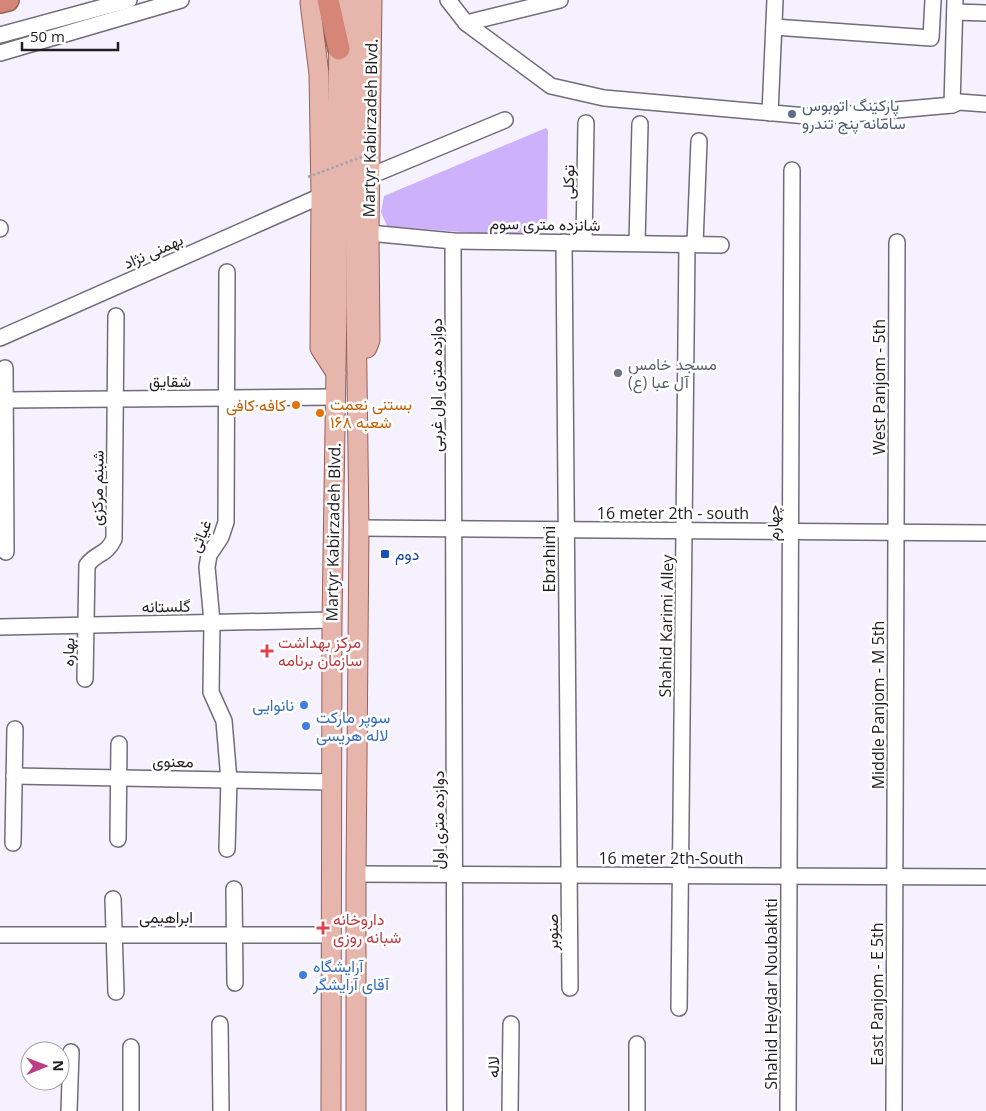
<svg xmlns="http://www.w3.org/2000/svg" width="986" height="1111" viewBox="0 0 986 1111" font-family="'Open Sans',Vazirmatn,sans-serif">
<style>
.green{fill:#cdb1fa}
.lines{fill:none;stroke-linecap:round;stroke-linejoin:round}
.minor-casing{stroke:#716c7a;stroke-width:18}
.major-casing{stroke:#966159;stroke-width:21}
.highway-casing{stroke:#966159;stroke-width:24}
.minor{stroke:#fff;stroke-width:15}
.major{stroke:#e6b6ad;stroke-width:19}
.highway{stroke:#d68677;stroke-width:21}
.path-bridge{stroke:#a7a3ad;stroke-width:2.5;stroke-dasharray:2.5 2.5;stroke-linecap:butt}
.service-dot{fill:#5c6f8a;stroke:#fff;stroke-width:2}
.worship-dot{fill:#6b7280;stroke:#fff;stroke-width:2}
.food-dot{fill:#e8710a;stroke:#fff;stroke-width:2}
.transit-dot{fill:#1a4fb4;stroke:#fff;stroke-width:2}
.health-dot{fill:#e0444e;stroke:#fff;stroke-width:2}
.shop-dot{fill:#3f7fe0;stroke:#fff;stroke-width:2}
.labels{text-anchor:middle;dominant-baseline:central;stroke-width:5;stroke-linejoin:round;paint-order:stroke}
.service-label{font-size:16px;fill:#4e5e75;stroke:#fff;text-anchor:start}
.street-label{font-size:16px;fill:#1f1d22;stroke:#fff}
.worship-label{font-size:16px;fill:#5b616d;stroke:#fff;text-anchor:start}
.food-label{font-size:16px;fill:#c56008;stroke:#fff;text-anchor:start}
.transit-label{font-size:16px;fill:#164399;stroke:#fff;text-anchor:start}
.health-label{font-size:16px;fill:#be3a42;stroke:#fff;text-anchor:start}
.shop-label{font-size:16px;fill:#366cbe;stroke:#fff;text-anchor:start}
</style>
<rect width="100%" height="100%" fill="#f6f1fe"/>
<polygon class="green" points="546,128 548,131 547,232 499,235 387,226 381,212 384,196"/>
<g class="lines">
<g class="minor-casing">
<g id="minor">
<polyline points="448,0 466,23 560,0"/>
<polyline points="955,12 986,13"/>
<polyline points="466,23 551,86 604,98 818,117 952,105 959,102 986,104"/>
<polyline points="774,27 931,38 933,0"/>
<polyline points="0,35 129,0"/>
<polyline points="0,53 181,0"/>
<polyline points="952,105 955,0"/>
<polyline points="770,113 775,0"/>
<polyline points="370,176 505,120"/>
<polyline points="0,228 0,229"/>
<polyline points="369,233 453,241 721,245"/>
<polyline points="453,241 455,1111"/>
<polyline points="564,242 570,988"/>
<polyline points="584,242 586,123"/>
<polyline points="637,243 640,124"/>
<polyline points="695,244 699,141"/>
<polyline points="227,272 226,522 221,537 209,555 207,567 212,622 211,692 224,721 229,780 227,849"/>
<polyline points="0,338 321,196"/>
<polyline points="5,368 6,552"/>
<polyline points="6,400 335,397"/>
<polyline points="359,528 986,533"/>
<polyline points="0,627 332,620"/>
<path d="M85 679 87 565C97 552 106 556 114 539L116 316"/>
<polyline points="14,776 331,782"/>
<polyline points="118,839 119,744"/>
<polyline points="13,843 15,729"/>
<polyline points="356,874 986,877"/>
<polyline points="234,889 235,983"/>
<polyline points="113,899 116,992"/>
<polyline points="0,935 332,935"/>
<polyline points="679,1008 687,244"/>
<polyline points="220,1024 221,1111"/>
<polyline points="637,1044 637,1111"/>
<polyline points="69,1111 71,1052"/>
<polyline points="131,1111 131,1047"/>
<polyline points="510,1111 511,1024"/>
<polyline points="788,1111 792,170"/>
<polyline points="894,1111 897,242"/>
</g>
</g>
<g class="major-casing">
<g id="major">
<polyline points="311,0 310,3 319,74 321,196 320,348 336,373"/>
<polyline points="355,0 356,302 359,528 356,874 356,1111"/>
<polyline points="367,348 370,340 369,233 372,0"/>
<polyline points="331,1111 332,620 337,303 339,0"/>
</g>
</g>
<g class="highway-casing">
<g id="highway">
<polyline points="328,0 339,49"/>
<polyline points="0,2 8,0"/>
</g>
</g>
<use href="#minor" class="minor"/>
<use href="#major" class="major"/>
<use href="#highway" class="highway"/>
<polyline class="path-bridge" points="308,177 375,152"/>
</g>
<circle class="service-dot" cx="792" cy="114" r="5"/>
<circle class="worship-dot" cx="618" cy="373" r="5"/>
<g class="food-dot">
<circle cx="296" cy="405" r="5"/>
<circle cx="320" cy="413" r="5"/>
</g>
<rect class="transit-dot" x="380" y="549" width="10" height="10" rx="2.5"/>
<g class="health-dot">
<path d="M264.5 643.5h5v5h5v5h-5v5h-5v-5h-5v-5h5z"/>
<path d="M320.5 920.5h5v5h5v5h-5v5h-5v-5h-5v-5h5z"/>
</g>
<g class="shop-dot">
<circle cx="304" cy="705" r="5"/>
<circle cx="306" cy="726" r="5"/>
<circle cx="303" cy="975" r="5"/>
</g>
<g class="labels">
<g class="service-label">
<text x="802" y="105">پارکینگ اتوبوس<tspan x="802" dy="18">سامانه پنج تندرو</tspan></text>
</g>
<g class="street-label">
<text transform="translate(370 128) rotate(-89)">Martyr Kabirzadeh Blvd.</text>
<text transform="translate(568 182) rotate(-89)">توکلی</text>
<text transform="translate(545 224) rotate(1)">شانزده متری سوم</text>
<text transform="translate(153 251) rotate(-24)">بهمنی نژاد</text>
<text x="170" y="381">شقایق</text>
<text transform="translate(436 385) rotate(-90)">دوازده متری اول غربی</text>
<text transform="translate(879 387) rotate(-90)">West Panjom - 5th</text>
<text transform="translate(97 488) rotate(-89)">شبنم مرکزی</text>
<text x="673" y="513">16 meter 2th - south</text>
<text transform="translate(773 523) rotate(-90)">چهارم</text>
<text transform="translate(333 532) rotate(-89)">Martyr Kabirzadeh Blvd.</text>
<text transform="translate(200 536) rotate(-67)">غیاثی</text>
<text transform="translate(549 559) rotate(-90)">Ebrahimi</text>
<text transform="translate(166 606) rotate(-1)">گلستانه</text>
<text transform="translate(666 626) rotate(-89)">Shahid Karimi Alley</text>
<text transform="translate(68 652) rotate(-89)">بهاره</text>
<text transform="translate(878 705) rotate(-90)">Middle Panjom - M 5th</text>
<text transform="translate(173 761) rotate(1)">معنوی</text>
<text transform="translate(438 820) rotate(-90)">دوازده متری اول</text>
<text x="671" y="858">16 meter 2th-South</text>
<text x="166" y="917">ابراهیمی</text>
<text transform="translate(552 932) rotate(-90)">صنوبر</text>
<text transform="translate(771 994) rotate(-90)">Shahid Heydar Noubakhti</text>
<text transform="translate(877 994) rotate(-90)">East Panjom - E 5th</text>
<text transform="translate(493 1067) rotate(-89)">لاله</text>
</g>
<g class="worship-label">
<text x="628" y="364">مسجد خامس<tspan x="628" dy="18">آل عبا (ع)</tspan></text>
</g>
<g class="food-label">
<text x="330" y="404">بستنی نعمت<tspan x="330" dy="18">شعبه ۱۶۸</tspan></text>
<text x="286" y="405" text-anchor="end">کافه کافی</text>
</g>
<g class="transit-label">
<text x="395" y="554">دوم</text>
</g>
<g class="health-label">
<text x="278" y="642">مرکز بهداشت<tspan x="278" dy="18">سازمان برنامه</tspan></text>
<text x="333" y="919">داروخانه<tspan x="333" dy="18">شبانه روزی</tspan></text>
</g>
<g class="shop-label">
<text x="294" y="705" text-anchor="end">نانوایی</text>
<text x="316" y="717">سوپر مارکت<tspan x="316" dy="18">لاله هریسی</tspan></text>
<text x="313" y="966">آرایشگاه<tspan x="313" dy="18">آقای آرایشگر</tspan></text>
</g>
</g>
<g transform="translate(45 1066) rotate(89)"><circle r="24" fill="#ffffff" stroke="#a5a5a7"/>
<path d="M0-4L9 19L0 12L-9 19Z" fill="#bf3d86"/>
<text y="-8" font-size="14" font-weight="bold" text-anchor="middle" fill="#1f1d22">N</text>
</g>
<path d="M22 42v8h96v-8" fill="none" stroke="#1f1d22" stroke-width="2.5"/>
<text x="30" y="42" font-size="15" fill="#1f1d22" stroke="#ffffff" stroke-width="4" paint-order="stroke">50 m</text>
</svg>
